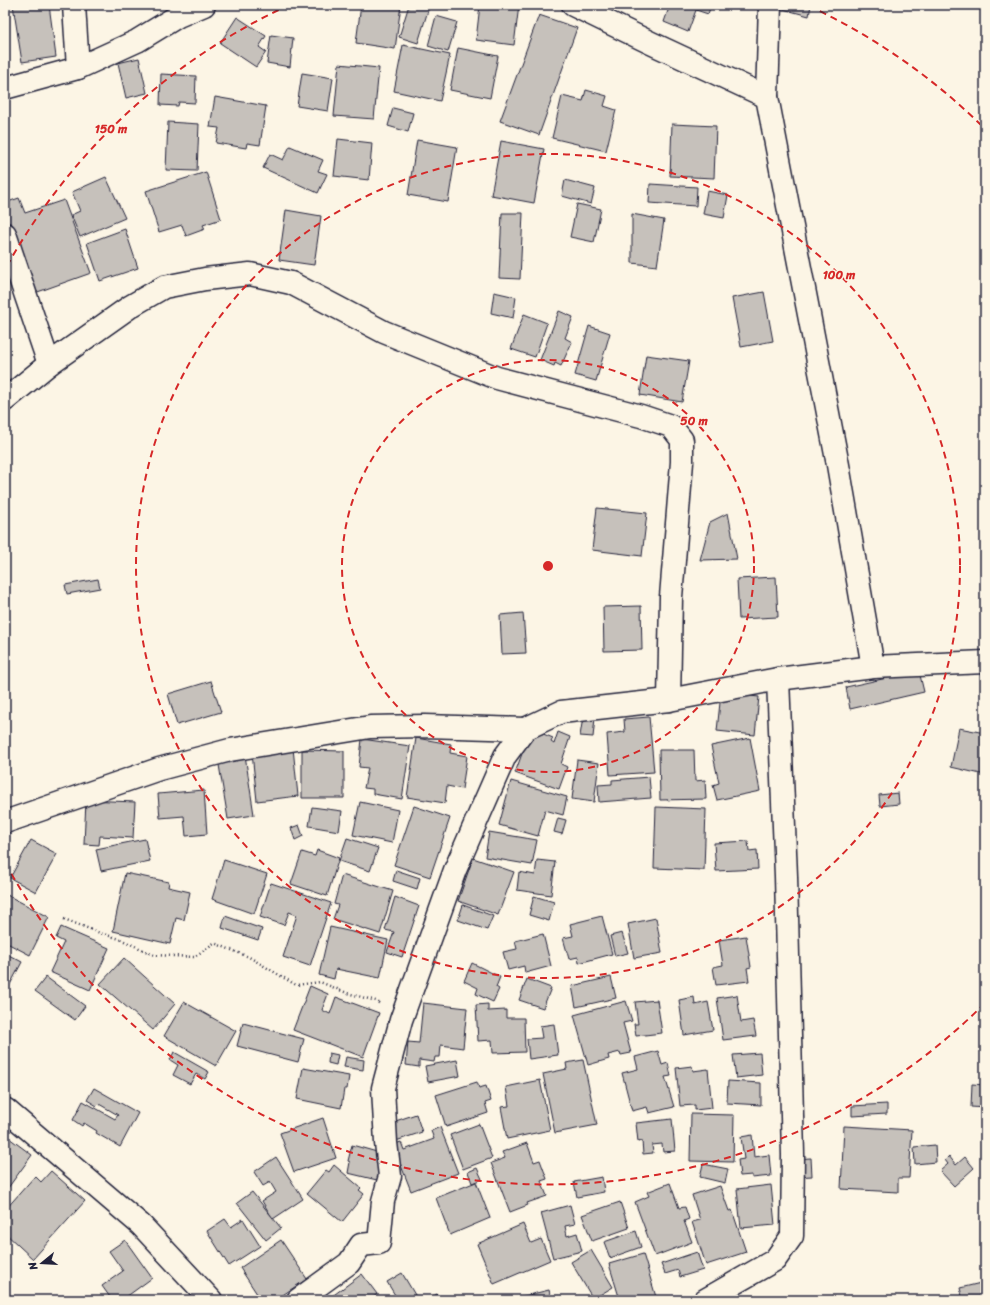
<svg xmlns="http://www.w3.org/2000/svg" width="990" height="1305" viewBox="0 0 990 1305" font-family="Sriracha,sans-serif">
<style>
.building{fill:#c6c1bb;stroke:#22223b}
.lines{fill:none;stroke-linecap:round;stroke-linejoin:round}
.street-casing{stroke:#22223b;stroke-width:25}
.secondary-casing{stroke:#22223b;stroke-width:25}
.path{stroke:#22223b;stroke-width:2.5;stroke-dasharray:1 3;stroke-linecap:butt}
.street{stroke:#fcf5e5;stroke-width:22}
.secondary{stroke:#fcf5e5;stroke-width:22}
.ring{fill:none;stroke:#d62828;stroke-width:2;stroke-dasharray:7 5}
.centre{fill:#d62828;stroke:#fcf5e5;stroke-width:2}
.ring-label{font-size:12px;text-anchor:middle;font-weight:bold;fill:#d62828;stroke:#fcf5e5;stroke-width:3;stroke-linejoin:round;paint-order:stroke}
</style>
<rect width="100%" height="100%" fill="#fcf5e5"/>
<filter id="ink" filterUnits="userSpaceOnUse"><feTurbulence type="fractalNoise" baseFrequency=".025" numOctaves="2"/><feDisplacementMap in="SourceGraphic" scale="8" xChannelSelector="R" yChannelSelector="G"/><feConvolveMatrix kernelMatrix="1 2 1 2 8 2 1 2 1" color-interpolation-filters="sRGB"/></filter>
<g filter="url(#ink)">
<g class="building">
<polygon points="13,5 49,5 56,57 22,62"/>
<polygon points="361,5 401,5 395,49 356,43"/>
<polygon points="409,5 424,5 429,7 418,43 399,37"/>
<polygon points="480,5 519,5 514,45 476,40"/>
<polygon points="670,5 711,5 708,14 696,10 688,32 664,22"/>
<polygon points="780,5 811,5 809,16 779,8"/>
<polygon points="539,15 577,28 539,135 500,121"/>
<polygon points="436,16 457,22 448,52 428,46"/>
<polygon points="237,17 266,36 259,47 266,52 256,67 220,43"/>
<polygon points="271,35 293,38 290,67 267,63"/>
<polygon points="403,45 450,55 440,101 394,91"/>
<polygon points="458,48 498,56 490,98 450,90"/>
<polygon points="139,58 147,93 126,98 118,63"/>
<polygon points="339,64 379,68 374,119 334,116"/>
<polygon points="302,73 333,78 328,111 297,106"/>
<polygon points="161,74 196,76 195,103 179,102 178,106 160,105"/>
<polygon points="586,90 607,96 604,106 616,110 606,151 552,138 562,96 583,101"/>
<polygon points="215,97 266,106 260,145 247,143 246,148 216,143 219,128 210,127"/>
<polygon points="393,108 413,113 408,132 388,126"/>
<polygon points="168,122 199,124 197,171 166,170"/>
<polygon points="672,124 716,126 714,178 670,176"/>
<polygon points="338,139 372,143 369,180 334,176"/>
<polygon points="417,140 457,147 448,202 408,195"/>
<polygon points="501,141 544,149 534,203 491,195"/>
<polygon points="290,146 323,160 318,171 327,174 318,193 263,168 270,154 283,160"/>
<polygon points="206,172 221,219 203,225 205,229 186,236 182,225 159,232 146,191"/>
<polygon points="106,177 125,218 80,237 71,215 80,211 72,192"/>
<polygon points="565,180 595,188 591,204 562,196"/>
<polygon points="650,184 697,187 696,206 649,203"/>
<polygon points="707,191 728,195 724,218 703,214"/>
<polygon points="19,198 25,213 64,200 91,273 32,294 5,219 5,203"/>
<polygon points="577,204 601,209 594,242 570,237"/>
<polygon points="286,210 321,216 314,265 279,260"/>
<polygon points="502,213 523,213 520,279 499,278"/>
<polygon points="632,214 664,220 657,266 632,263"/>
<polygon points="125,229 138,268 100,281 87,243"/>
<polygon points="494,292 516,297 513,318 491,313"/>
<polygon points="764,292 773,341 741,347 732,298"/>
<polygon points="559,311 573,317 565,338 572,342 561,366 555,363 554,366 540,360"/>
<polygon points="524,314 547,323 535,357 511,349"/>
<polygon points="589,326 610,333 596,381 575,375"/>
<polygon points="646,355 689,361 682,402 640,395"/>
<polygon points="597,508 647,513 642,556 592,550"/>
<polygon points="728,513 737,559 700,560 710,522"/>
<polygon points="776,577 778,617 739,619 737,579"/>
<polygon points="98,579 100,588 67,594 65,585"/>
<polygon points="641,606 642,650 604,651 603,607"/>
<polygon points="523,613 526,653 502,654 500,615"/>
<polygon points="919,671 924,692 850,709 846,687"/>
<polygon points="211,681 221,712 177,725 168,694"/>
<polygon points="721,693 759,697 755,735 717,731"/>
<polygon points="583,717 595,718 593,737 580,736"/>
<polygon points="649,717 654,772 610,775 607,734 625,732 624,719"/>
<polygon points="959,728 985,733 985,775 951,767"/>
<polygon points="531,729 553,738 551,742 554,744 558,732 570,737 561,764 567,767 559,789 515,773"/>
<polygon points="416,738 451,744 450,753 467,756 462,789 447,786 445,803 407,797"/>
<polygon points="750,738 760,791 717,800 713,785 719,783 711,746"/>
<polygon points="362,739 410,746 402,799 373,794 373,789 364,788 368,768 359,767"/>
<polygon points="293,748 298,796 257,801 252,753"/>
<polygon points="302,750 344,751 344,798 302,798"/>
<polygon points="659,750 694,750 695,781 705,780 706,799 660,800"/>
<polygon points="245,755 254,815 228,819 218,759"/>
<polygon points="577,760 599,763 594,802 572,799"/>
<polygon points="649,777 651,798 599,802 598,785 612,784 612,780"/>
<polygon points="511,781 567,797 563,815 545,810 538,836 499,825"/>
<polygon points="204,790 207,834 186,836 184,816 160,818 158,794"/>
<polygon points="898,793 899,804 880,806 879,795"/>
<polygon points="86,800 135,802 133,838 100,836 99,845 84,844"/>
<polygon points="360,802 398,810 392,843 353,835"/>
<polygon points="414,806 450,818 430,877 394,865"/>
<polygon points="312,807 342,811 339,831 309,826"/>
<polygon points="656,807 706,809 704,870 654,868"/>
<polygon points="558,818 566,820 562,834 554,832"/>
<polygon points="299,825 303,836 295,840 291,828"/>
<polygon points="489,832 537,840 532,865 485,857"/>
<polygon points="347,838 378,848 370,871 339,861"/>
<polygon points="145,839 150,861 101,871 96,849"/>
<polygon points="31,840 57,854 36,892 10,878"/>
<polygon points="748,841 749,851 757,850 758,869 716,871 714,843"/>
<polygon points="317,850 339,858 327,896 291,884 302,852 315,856"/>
<polygon points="473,858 514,872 498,915 458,901"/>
<polygon points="224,860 267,874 254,914 212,899"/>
<polygon points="537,860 555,862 551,895 517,890 519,872 535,875"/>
<polygon points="396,870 420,878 417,889 393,881"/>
<polygon points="125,873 169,882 168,887 190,892 184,920 176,918 170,944 113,931"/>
<polygon points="342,875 393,891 380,934 333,919 338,905 334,904"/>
<polygon points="271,883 331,903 310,966 283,957 297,915 289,912 284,925 260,917"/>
<polygon points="5,894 49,917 30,955 5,942"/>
<polygon points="534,896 554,902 549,921 529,915"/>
<polygon points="395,897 419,906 402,957 387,952 394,932 385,930"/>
<polygon points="463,905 493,916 487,930 458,920"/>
<polygon points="225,916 262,929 258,940 222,928"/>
<polygon points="602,916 612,954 579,963 578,957 569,959 563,938 573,936 570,924"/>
<polygon points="656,918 662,953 634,958 628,924"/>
<polygon points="61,927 109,948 90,990 50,972 64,942 56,938"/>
<polygon points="330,927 388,940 380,978 336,969 334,979 319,975"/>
<polygon points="622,933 628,953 615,956 610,936"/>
<polygon points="543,934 551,966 525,973 524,966 508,970 503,952 517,949 515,941"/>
<polygon points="746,936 751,967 747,968 749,981 716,985 713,967 723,965 719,940"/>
<polygon points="5,953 22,962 5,994"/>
<polygon points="124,958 175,1004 153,1030 100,984"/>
<polygon points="472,963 500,977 496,987 499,989 493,1002 476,994 478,988 464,981"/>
<polygon points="46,977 85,1006 75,1020 35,991"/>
<polygon points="611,977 616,998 576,1007 572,986"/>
<polygon points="527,979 551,988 543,1008 519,1000"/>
<polygon points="310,986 328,994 322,1010 330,1014 336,997 379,1013 363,1057 293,1030"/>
<polygon points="737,995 741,1022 753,1020 756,1036 723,1040 717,998"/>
<polygon points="694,997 695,1005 708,1002 713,1030 684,1035 679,1000"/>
<polygon points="657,1000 662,1033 636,1036 634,1024 638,1024 635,1002"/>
<polygon points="626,1001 632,1021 623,1023 631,1053 621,1055 620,1052 608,1055 609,1059 588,1065 574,1015"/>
<polygon points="184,1002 236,1031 216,1066 164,1036"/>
<polygon points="423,1003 467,1008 463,1048 441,1045 440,1057 435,1057 434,1062 419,1060 419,1067 406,1065 408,1042 419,1043"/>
<polygon points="488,1004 488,1011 506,1010 506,1018 524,1018 525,1052 493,1053 492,1040 478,1041 476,1005"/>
<polygon points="243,1023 304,1039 298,1062 237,1046"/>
<polygon points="554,1024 558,1055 529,1059 527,1039 542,1038 540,1026"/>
<polygon points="658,1051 662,1065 668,1063 671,1076 665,1077 674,1107 649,1113 647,1107 632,1111 622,1073 638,1069 635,1057"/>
<polygon points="174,1052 209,1072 205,1079 196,1074 190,1084 173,1075 178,1065 170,1060"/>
<polygon points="329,1053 338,1055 336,1065 328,1063"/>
<polygon points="760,1053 762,1075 736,1078 733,1055"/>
<polygon points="346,1057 364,1060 363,1070 344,1067"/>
<polygon points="457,1060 460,1076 428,1082 425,1066"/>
<polygon points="583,1060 597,1125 555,1133 543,1074 567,1069 566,1063"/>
<polygon points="692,1066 693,1071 708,1069 712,1108 695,1110 695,1105 680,1106 676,1068"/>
<polygon points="303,1068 349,1076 347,1089 344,1089 341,1108 297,1099"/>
<polygon points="540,1080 550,1130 507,1139 501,1107 509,1106 506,1087"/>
<polygon points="728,1081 761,1083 761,1105 727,1103"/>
<polygon points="477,1082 479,1088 486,1086 491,1101 485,1103 488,1113 446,1127 436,1095"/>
<polygon points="972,1084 985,1085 985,1108 971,1107"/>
<polygon points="94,1088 138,1113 120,1147 96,1133 97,1131 84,1123 82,1126 73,1120 83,1101 115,1119 118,1115 99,1104 97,1106 87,1100"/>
<polygon points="887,1104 887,1114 852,1116 852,1106"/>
<polygon points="416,1114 422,1132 393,1142 387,1124"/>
<polygon points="691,1114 734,1115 733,1162 690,1161"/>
<polygon points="323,1118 336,1158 294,1172 280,1133"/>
<polygon points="672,1119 675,1151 663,1152 662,1144 652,1145 653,1153 643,1154 642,1141 638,1142 636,1123"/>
<polygon points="479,1124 492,1158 463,1169 450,1135"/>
<polygon points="844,1126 912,1130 909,1178 898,1178 898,1192 841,1189"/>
<polygon points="440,1127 458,1173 411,1191 393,1145 401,1142 404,1150 434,1139 431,1131"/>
<polygon points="5,1135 32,1155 5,1192"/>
<polygon points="752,1135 754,1157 769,1155 771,1176 752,1178 752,1175 740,1176 738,1160 744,1159 741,1137"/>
<polygon points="527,1143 534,1162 540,1160 547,1179 541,1181 547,1196 527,1203 528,1205 510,1212 491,1163 505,1158 502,1152"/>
<polygon points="352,1145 384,1154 377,1180 348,1173 350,1162 348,1161"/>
<polygon points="935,1145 936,1162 915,1164 914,1147"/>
<polygon points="949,1156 956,1165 965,1157 974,1168 954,1186 940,1171 948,1164 945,1160"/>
<polygon points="276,1157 303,1199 273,1219 262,1201 276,1192 270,1182 263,1186 254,1172"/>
<polygon points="811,1158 812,1176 795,1177 794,1159"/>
<polygon points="703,1164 728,1169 725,1183 700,1177"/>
<polygon points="334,1165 361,1188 359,1190 364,1194 342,1222 307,1193 326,1170 329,1172"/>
<polygon points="477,1168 482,1179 472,1183 468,1172"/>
<polygon points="51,1171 85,1201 33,1259 5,1233 5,1210 35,1176 41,1182"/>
<polygon points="602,1177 604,1192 577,1197 574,1182"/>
<polygon points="476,1182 490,1218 450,1235 436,1198"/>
<polygon points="670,1183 679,1208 685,1207 689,1219 684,1221 692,1242 655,1256 635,1202 649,1196 647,1192"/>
<polygon points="771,1185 775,1225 741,1228 737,1189"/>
<polygon points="720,1186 729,1211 732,1210 746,1252 706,1265 692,1222 700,1220 692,1195"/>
<polygon points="252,1192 281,1228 266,1240 237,1203"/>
<polygon points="620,1202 629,1228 592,1241 582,1215"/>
<polygon points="570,1205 575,1224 565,1226 567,1236 577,1233 582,1251 553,1258 541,1213"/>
<polygon points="225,1219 231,1227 243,1219 260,1246 229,1266 207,1231"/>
<polygon points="523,1224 531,1243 541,1239 550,1260 494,1284 477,1244"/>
<polygon points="636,1231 641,1247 610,1258 604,1242"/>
<polygon points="125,1240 152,1278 122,1300 112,1300 102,1286 123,1271 109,1251"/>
<polygon points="281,1240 307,1279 275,1300 261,1300 240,1268"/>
<polygon points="591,1250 613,1287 593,1299 571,1262"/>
<polygon points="697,1252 703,1270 680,1277 678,1270 665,1274 661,1264"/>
<polygon points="643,1254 656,1297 646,1300 620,1300 609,1264"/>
<polygon points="402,1273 418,1300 398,1300 387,1282"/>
<polygon points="362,1274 377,1294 370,1300 327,1300"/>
<polygon points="985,1282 985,1300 963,1300 960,1288"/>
<polygon points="549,1290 551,1298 559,1296 560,1300 517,1300 516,1298"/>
<polygon points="437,1294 441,1300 426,1300"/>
</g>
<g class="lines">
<g class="street-casing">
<g id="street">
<polyline points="74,5 78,68"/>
<polyline points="573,5 651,43 767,97"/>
<polyline points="770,5 767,97 838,465 873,667"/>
<polyline points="5,88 78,68 137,41 178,16 204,5"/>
<polyline points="5,234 49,364"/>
<polyline points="5,400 49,364 131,306 164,287 205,279 250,274 291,283 384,332 497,378 641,416 671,426 682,440 682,462 671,597 669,700"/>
<polyline points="5,822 159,769 230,750 370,727 425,726 525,729"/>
<polyline points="298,1300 349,1263 361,1245 379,1243 383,1201 390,1176 386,1143 383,1088 401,1020 455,870 505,756 525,729 561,712 669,700 778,679 873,667 985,662"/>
<polyline points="705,1300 775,1260 792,1236 793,1155 786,876 778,679"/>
</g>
</g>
<g class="secondary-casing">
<polyline id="secondary" points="5,1109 141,1225 211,1300"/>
</g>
<polyline class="path" points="64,919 100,933 120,939 154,955 194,957 214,943 249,957 296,985 320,982 347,993 376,1001 380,1004"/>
<use href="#street" class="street"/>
<use href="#secondary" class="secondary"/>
</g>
</g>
<g class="ring">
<circle cx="548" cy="566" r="206"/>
<circle cx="548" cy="566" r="412"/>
<path d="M985 1003A618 618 0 0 1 7 866M7 266A618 618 0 0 1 287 6M809 6A618 618 0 0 1 985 129"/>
</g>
<circle cx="548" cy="566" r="6" class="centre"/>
<g class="ring-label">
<text x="111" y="133">150 m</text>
<text x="839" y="279">100 m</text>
<text x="694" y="425">50 m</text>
</g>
<rect width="990" height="1305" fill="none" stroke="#fcf5e5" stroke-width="20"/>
<rect x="10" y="10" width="970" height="1285" fill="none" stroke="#22223b" stroke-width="1.5" filter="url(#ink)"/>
<g transform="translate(42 1263) rotate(252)" stroke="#fcf5e5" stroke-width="3" paint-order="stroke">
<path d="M0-3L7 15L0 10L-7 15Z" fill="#22223b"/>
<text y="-6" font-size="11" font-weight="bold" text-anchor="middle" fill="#22223b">N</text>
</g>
</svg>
